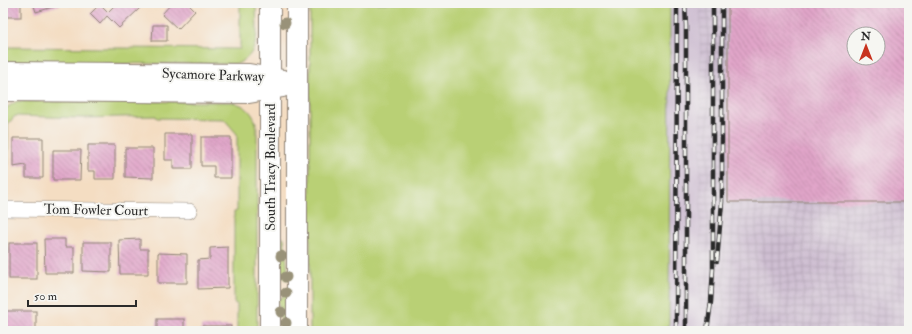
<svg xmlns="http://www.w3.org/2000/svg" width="912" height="334" viewBox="0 0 912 334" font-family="'IM FELL Double Pica',serif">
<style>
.industrial{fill:url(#industrial-grid);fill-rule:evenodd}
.railway{fill:#cebed1}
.green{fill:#b9d075;stroke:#727e50}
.building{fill:url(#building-back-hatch);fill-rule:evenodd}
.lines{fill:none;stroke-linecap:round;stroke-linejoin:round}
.minor-casing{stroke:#908476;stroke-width:16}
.major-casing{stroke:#908476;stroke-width:22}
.minor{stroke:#fff;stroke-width:15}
.major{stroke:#fff;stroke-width:20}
.rail-casing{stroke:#2b2b2b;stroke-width:4.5}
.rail{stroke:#f6f6f2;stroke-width:3;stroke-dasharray:9;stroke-linecap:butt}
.tree{fill:#999279}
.labels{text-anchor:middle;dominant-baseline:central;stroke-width:4;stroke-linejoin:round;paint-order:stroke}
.street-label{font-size:14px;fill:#2b2b2b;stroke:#f6f6f2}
</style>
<defs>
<pattern id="industrial-grid" width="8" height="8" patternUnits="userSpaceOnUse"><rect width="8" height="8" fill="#cebed1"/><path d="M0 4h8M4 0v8" fill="none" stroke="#b1a3b4"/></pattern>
<pattern id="building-back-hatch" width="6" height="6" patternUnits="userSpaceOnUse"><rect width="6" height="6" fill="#e1a5c9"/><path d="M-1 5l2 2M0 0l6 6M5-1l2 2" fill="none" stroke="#b787a3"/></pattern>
</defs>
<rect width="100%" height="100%" fill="#f6f6f2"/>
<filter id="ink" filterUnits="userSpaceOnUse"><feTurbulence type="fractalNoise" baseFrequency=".025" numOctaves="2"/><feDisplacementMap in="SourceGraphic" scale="8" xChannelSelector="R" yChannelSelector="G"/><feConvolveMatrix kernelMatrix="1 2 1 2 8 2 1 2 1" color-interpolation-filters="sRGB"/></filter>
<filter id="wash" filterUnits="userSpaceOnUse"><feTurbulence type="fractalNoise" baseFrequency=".012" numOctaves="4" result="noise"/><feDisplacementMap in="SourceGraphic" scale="16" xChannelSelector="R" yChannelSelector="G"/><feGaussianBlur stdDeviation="0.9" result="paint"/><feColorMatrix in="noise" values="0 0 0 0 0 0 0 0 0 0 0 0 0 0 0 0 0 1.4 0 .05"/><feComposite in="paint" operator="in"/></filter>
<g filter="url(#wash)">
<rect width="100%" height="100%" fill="#f4ddc2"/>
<path class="industrial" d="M700 3H909V331H700ZM854 34H878V58H854Z"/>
<polygon class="railway" points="670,3 700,3 700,311 721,314 719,331 669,331"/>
<g class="green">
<path d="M240 3H256C256 27 263 53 237 64L3 63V47L240 49Z"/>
<polygon points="310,3 670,3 669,331 310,331"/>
<path d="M17 101 232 102C246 105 254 113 257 127V331H237V304L234 303V212L237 211V134L224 119 157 118 156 116 83 118 15 116 8 124V164H3V110Z"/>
<polygon points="278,238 284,238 289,280 285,279 282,271 278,269"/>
<polygon points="289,290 289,328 284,325 280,317 278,299 283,297 285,291"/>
</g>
<g id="blocks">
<g class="building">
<rect x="3" y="3" width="18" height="14"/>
<polygon points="33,3 60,3 60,5 36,12"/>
<polygon points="117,3 134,3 140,8 119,28 107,16 100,24 90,14 100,4 108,12"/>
<polygon points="172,3 187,3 195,11 178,29 162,14"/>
<path d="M728 3H909V202H728ZM854 34H878V58H854Z"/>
<polygon points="153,25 167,25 167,41 152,41"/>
<polygon points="165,134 192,134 192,169 173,169 173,160 165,160"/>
<polygon points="201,137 231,137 231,178 214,178 214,166 201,166"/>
<polygon points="13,138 43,138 43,178 26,178 26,165 13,167"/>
<polygon points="88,145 115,145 115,179 95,179 95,171 88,171"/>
<polygon points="125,148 153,148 153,178 125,177"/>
<polygon points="53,150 81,150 80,180 53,180"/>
<polygon points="44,239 65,239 65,247 74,247 74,273 45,273"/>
<polygon points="140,239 140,249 148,249 148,274 120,274 119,240"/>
<polygon points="83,242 111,242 111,272 83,271"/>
<rect x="9" y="243" width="28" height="36"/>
<polygon points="228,247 228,288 198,289 198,260 210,259 210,248"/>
<polygon points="158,253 187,254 187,283 158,283"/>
<rect x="6" y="311" width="30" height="20"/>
<rect x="157" y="319" width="27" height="12"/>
<rect x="201" y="326" width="30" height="5"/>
</g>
</g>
</g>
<g filter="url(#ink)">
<use href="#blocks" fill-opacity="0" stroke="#908476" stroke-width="1"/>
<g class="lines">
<g class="minor-casing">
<polyline id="minor" points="3,209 189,211"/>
</g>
<g class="major-casing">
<g id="major">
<polyline points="3,72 249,74 283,80"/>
<polyline points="3,91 249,93 283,87"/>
<polyline points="270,331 270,3"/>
<polyline points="297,331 297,3"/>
</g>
</g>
<use href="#minor" class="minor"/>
<use href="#major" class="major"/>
<g class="rail-casing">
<g id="rail">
<polyline points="685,3 686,26 686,331"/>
<polyline points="717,261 722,202 722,3"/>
<polyline points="676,331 677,3"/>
<polyline points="707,331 711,302 713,269 713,3"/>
</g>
</g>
<use href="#rail" class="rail"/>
</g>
<g class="tree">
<circle cx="285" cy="23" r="5.5"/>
<circle cx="281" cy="256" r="5.5"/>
<circle cx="286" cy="277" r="5.5"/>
<circle cx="286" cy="293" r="5.5"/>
<circle cx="281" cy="312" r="5.5"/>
<circle cx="286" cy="323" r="5.5"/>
</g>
</g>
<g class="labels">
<g class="street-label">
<text transform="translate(213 75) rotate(2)">Sycamore Parkway</text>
<text transform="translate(270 167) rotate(-90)">South Tracy Boulevard</text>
<text transform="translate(96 210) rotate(1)">Tom Fowler Court</text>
</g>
</g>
<rect width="912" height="334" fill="none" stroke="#f6f6f2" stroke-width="16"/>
<g transform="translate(866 46)"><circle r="19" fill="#f6f6f2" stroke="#a5a5a2"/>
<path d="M0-3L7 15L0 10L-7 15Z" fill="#c8321e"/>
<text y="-6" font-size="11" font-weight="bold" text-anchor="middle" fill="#2b2b2b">N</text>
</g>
<path d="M28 300v6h108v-6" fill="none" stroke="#2b2b2b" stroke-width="2"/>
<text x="34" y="300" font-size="12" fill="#2b2b2b" stroke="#f6f6f2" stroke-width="3" paint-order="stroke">50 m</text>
</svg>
